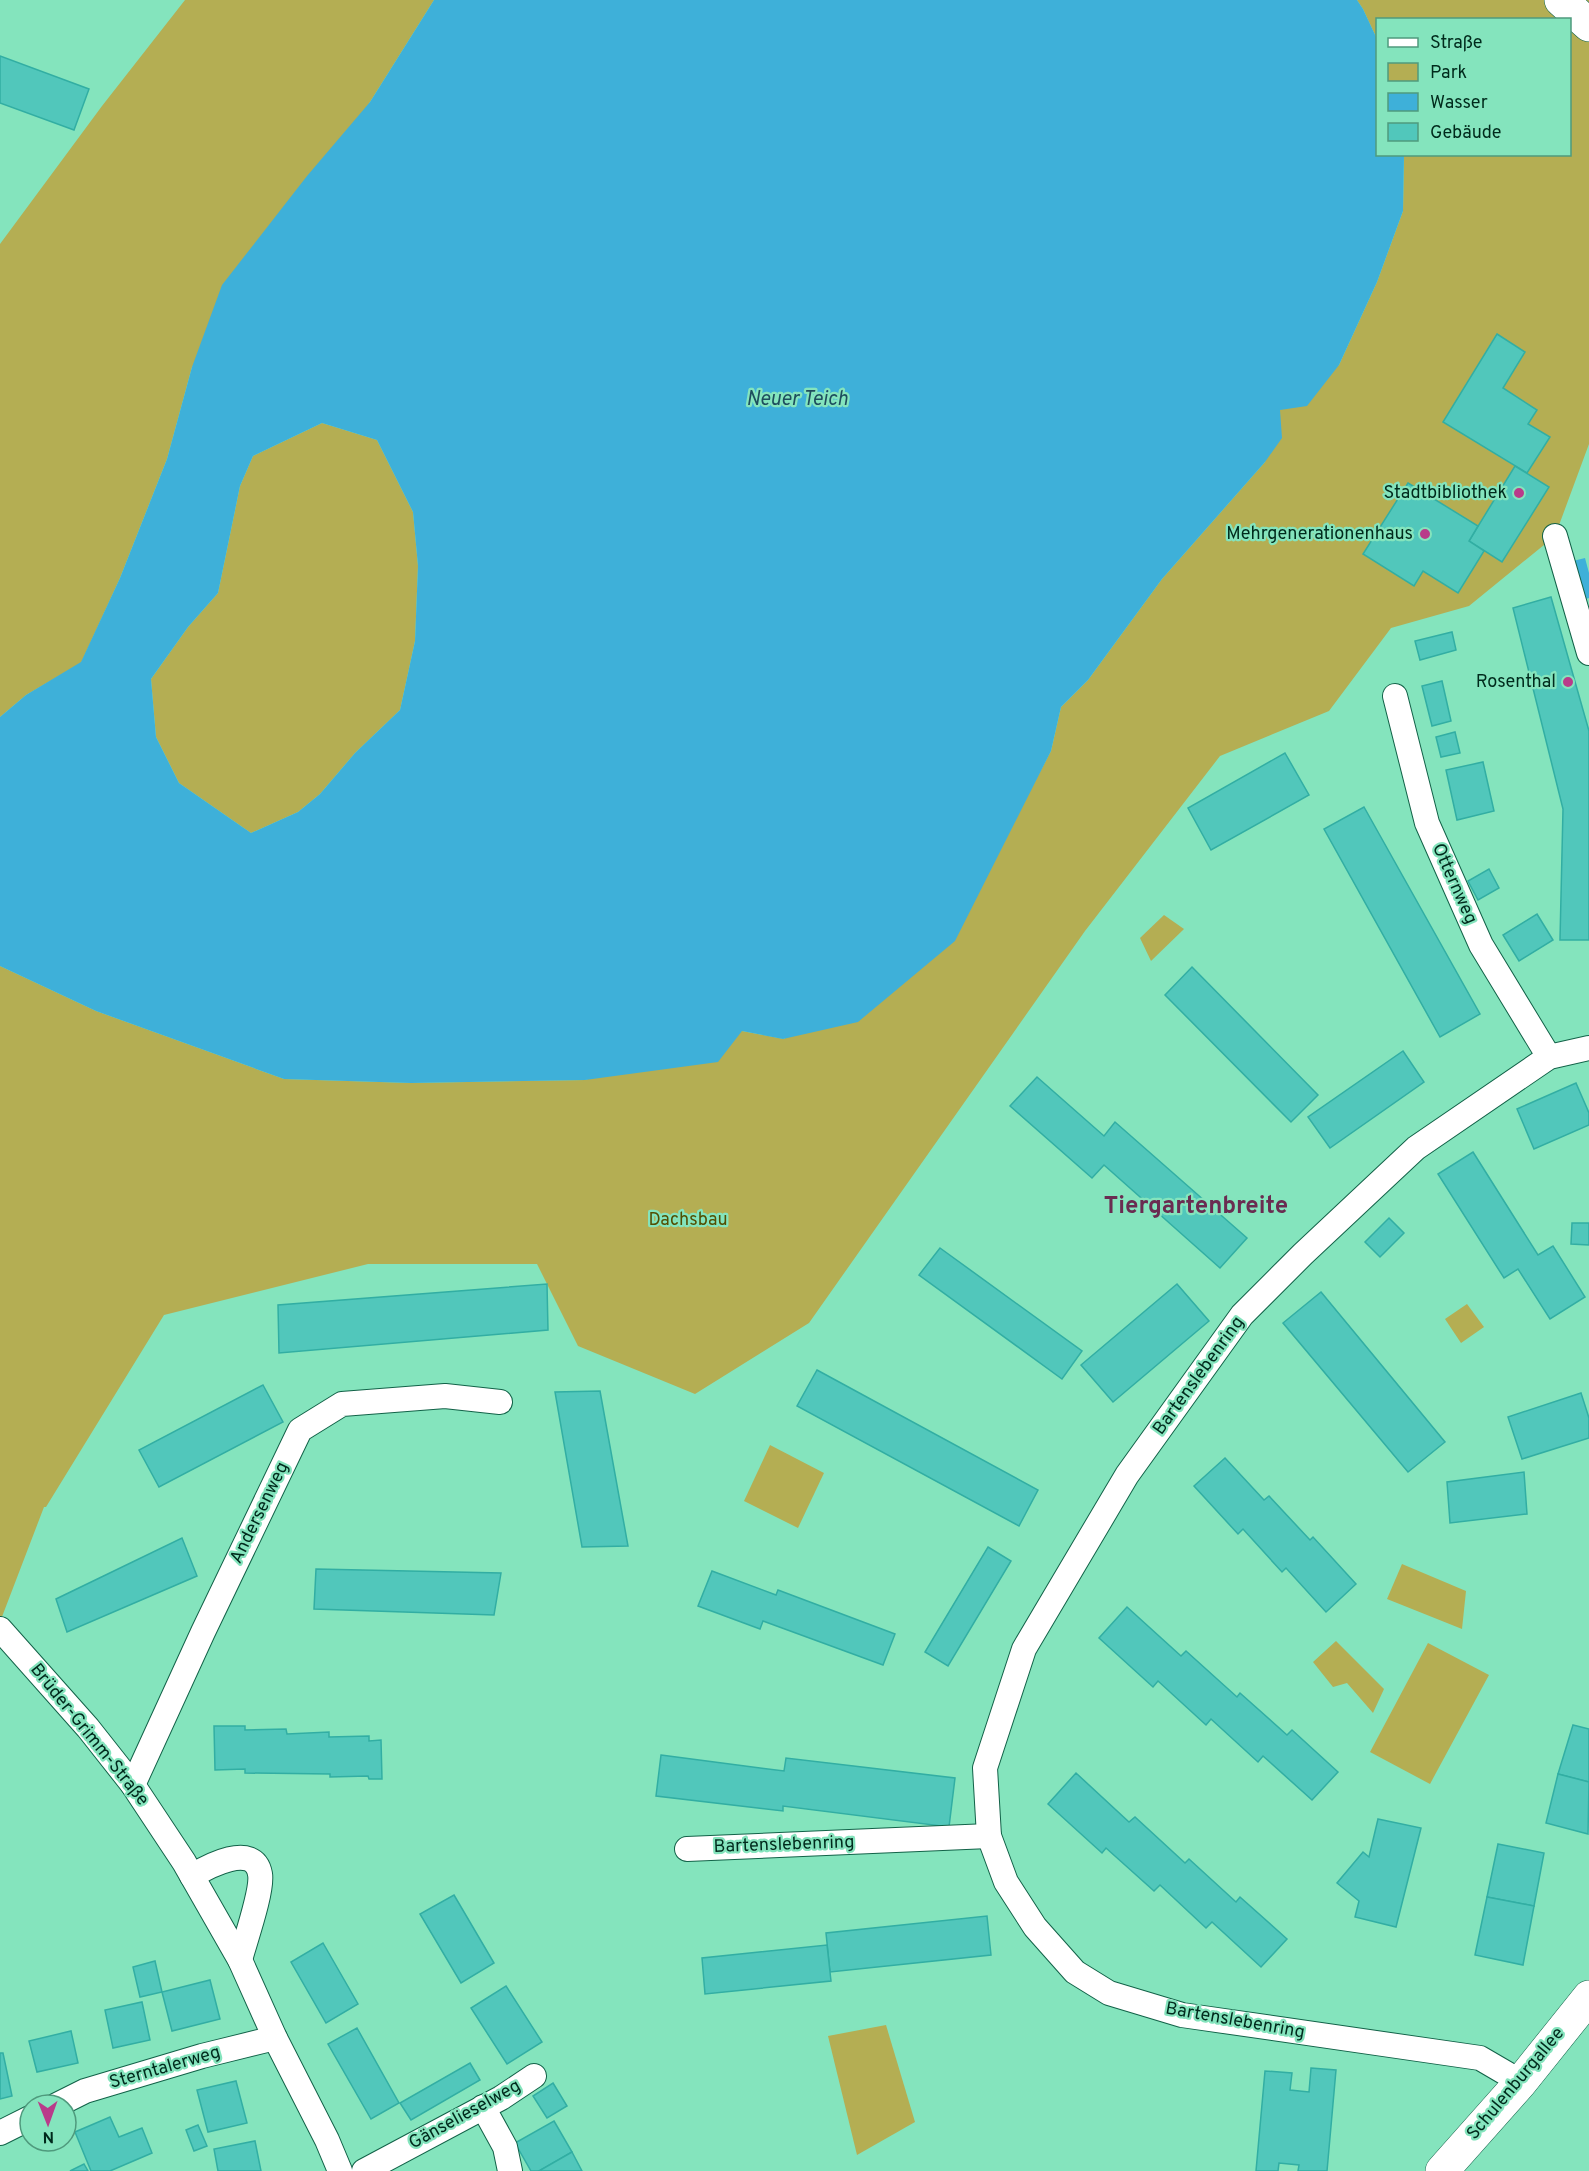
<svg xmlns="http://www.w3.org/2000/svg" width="1589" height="2171" viewBox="0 0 1589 2171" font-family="Overpass,sans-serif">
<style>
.green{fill:#b4ae53}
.water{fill:#3eb0d9;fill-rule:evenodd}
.building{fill:#51c7bb;stroke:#32aea3;stroke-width:1.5}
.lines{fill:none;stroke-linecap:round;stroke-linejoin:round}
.street-casing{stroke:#126248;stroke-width:26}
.secondary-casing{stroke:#126248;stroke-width:34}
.street{stroke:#fff;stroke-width:24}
.secondary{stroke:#fff;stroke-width:33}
.poi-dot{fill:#b93b8a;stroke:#84e4bd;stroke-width:2}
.labels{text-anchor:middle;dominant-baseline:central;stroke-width:4.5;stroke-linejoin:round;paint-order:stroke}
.poi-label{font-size:18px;fill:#002a1c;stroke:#84e4bd;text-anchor:end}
.street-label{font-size:18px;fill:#002a1c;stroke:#84e4bd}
.park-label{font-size:18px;fill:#534e02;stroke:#84e4bd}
.water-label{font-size:20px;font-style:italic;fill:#1e4d5e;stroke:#84e4bd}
.district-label{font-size:24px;font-weight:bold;fill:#6a2c51;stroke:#84e4bd}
</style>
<rect width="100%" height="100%" fill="#84e4bd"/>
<g class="green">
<polygon points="185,0 434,0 370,102 192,367 167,459 120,578 81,663 26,695 0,717 0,244 102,106"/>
<polygon points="1357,0 1589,0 1589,444 1555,536 1469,606 1391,628 1329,711 1220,756 1085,931 809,1323 695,1394 578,1346 537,1264 368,1264 164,1315 46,1507 44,1507 0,1622 0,966 96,1011 284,1079 411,1083 585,1080 742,1031 784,1039 1021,808 1051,751 1061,707 1088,680 1162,579 1265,462 1280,410 1339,365 1377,282 1403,211 1404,155 1570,154 1570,20 1378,20 1377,39 1363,9"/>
<polygon points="322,423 377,440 413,512 418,566 415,641 400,710 355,753 320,794 298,812 251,833 179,783 156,737 151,679 188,627 218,593 240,486 253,456"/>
<polygon points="1164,915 1184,929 1151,961 1140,938"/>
<polygon points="1467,1304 1484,1327 1461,1343 1445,1319"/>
<polygon points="770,1445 824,1473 798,1528 744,1501"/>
<polygon points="1402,1564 1466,1591 1462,1629 1387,1599"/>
<polygon points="1336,1641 1384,1689 1373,1713 1347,1683 1333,1687 1313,1662"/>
<polygon points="1428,1643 1489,1675 1430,1784 1370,1752"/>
<polygon points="886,2025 915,2122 857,2155 828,2036"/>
</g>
<g class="water">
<path d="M434 0H1357L1363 9 1377 39 1378 154 1404 155 1403 211 1377 282 1339 365 1307 406 1280 410 1282 438 1265 462 1162 579 1088 680 1061 707 1051 751 955 941 858 1022 783 1039 742 1031 718 1062 585 1080 411 1083 284 1079 96 1011 0 966V717L26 695 81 662 120 578 167 459 192 367 222 285 307 176 370 102ZM322 423 377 440 413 512 418 566 415 641 400 710 355 753 320 794 298 812 251 833 179 783 156 737 151 679 188 627 218 593 240 486 253 456Z"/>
<polygon points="1585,558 1589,573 1589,598 1579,601 1569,562"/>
</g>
<g class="building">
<polygon points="0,56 89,89 74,130 0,103"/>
<polygon points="1497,334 1525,352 1503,388 1537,410 1528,424 1550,437 1527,473 1443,422"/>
<polygon points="1515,466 1549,487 1502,562 1469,541"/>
<polygon points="1408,483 1478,526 1469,541 1484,551 1458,593 1423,571 1414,586 1363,554"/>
<polygon points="1551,597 1589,731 1589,940 1560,940 1563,809 1513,608"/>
<polygon points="1452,632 1456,650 1420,660 1415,641"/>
<polygon points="1442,681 1451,721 1432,726 1422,686"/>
<polygon points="1455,732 1460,753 1441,757 1436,737"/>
<polygon points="1285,753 1309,795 1211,850 1188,808"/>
<polygon points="1483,762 1494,811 1457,820 1446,770"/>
<polygon points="1364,807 1480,1014 1440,1037 1324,829"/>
<polygon points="1489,869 1499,888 1478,900 1468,881"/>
<polygon points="1537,914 1553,940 1519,961 1503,935"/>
<polygon points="1192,967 1318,1095 1291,1122 1165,995"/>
<polygon points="1403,1051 1424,1082 1330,1148 1308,1117"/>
<polygon points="1037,1077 1104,1136 1115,1122 1247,1238 1220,1268 1104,1165 1092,1178 1010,1106"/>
<polygon points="1576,1083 1589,1113 1589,1125 1534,1149 1517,1109"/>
<polygon points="1473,1152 1538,1255 1553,1246 1585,1297 1550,1319 1518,1269 1504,1278 1438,1174"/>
<polygon points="1389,1218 1404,1233 1380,1257 1365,1242"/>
<polygon points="1572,1223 1589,1223 1589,1245 1571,1244"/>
<polygon points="940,1248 1082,1351 1062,1379 919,1275"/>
<polygon points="547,1284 548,1330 279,1353 278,1305"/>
<polygon points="1177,1284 1209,1321 1113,1402 1081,1365"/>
<polygon points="1321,1292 1445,1442 1408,1472 1283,1323"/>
<polygon points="817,1370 1038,1490 1019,1526 797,1406"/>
<polygon points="263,1385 283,1422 159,1487 139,1450"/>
<polygon points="600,1391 628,1546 582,1547 555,1392"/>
<polygon points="1581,1393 1589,1418 1589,1438 1522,1459 1508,1417"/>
<polygon points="1225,1458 1264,1500 1269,1496 1310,1540 1313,1537 1356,1584 1326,1612 1286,1568 1282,1572 1243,1529 1238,1534 1194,1486"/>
<polygon points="1524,1472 1527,1514 1450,1523 1447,1482"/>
<polygon points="182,1538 197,1576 67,1632 56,1599"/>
<polygon points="988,1547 1011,1561 948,1666 925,1652"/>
<polygon points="316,1569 501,1573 494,1615 314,1609"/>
<polygon points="712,1571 776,1595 778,1590 895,1634 883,1665 763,1621 760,1629 698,1606"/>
<polygon points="1127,1607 1181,1656 1186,1651 1237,1697 1240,1693 1287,1735 1292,1730 1338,1772 1312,1800 1263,1756 1258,1762 1211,1719 1206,1725 1158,1681 1153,1687 1099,1638"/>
<polygon points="1573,1725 1589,1729 1589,1782 1558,1774"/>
<polygon points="214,1726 245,1726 245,1730 286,1729 287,1734 329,1732 329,1737 369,1736 369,1741 381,1740 382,1779 369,1779 368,1776 330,1777 330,1774 245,1773 245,1769 215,1770"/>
<polygon points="661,1755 784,1771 786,1758 955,1778 949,1827 783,1806 783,1811 656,1796"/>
<polygon points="1076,1773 1129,1822 1135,1817 1185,1863 1189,1859 1236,1902 1240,1897 1287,1939 1261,1967 1212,1922 1206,1928 1160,1885 1154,1891 1106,1848 1102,1853 1048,1804"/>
<polygon points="1558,1774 1589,1782 1588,1834 1546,1823"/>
<polygon points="1378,1819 1421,1828 1396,1927 1355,1917 1359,1901 1337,1883 1363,1852 1369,1857"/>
<polygon points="1498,1844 1544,1853 1534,1906 1487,1897"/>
<polygon points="454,1895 494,1963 461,1983 420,1914"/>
<polygon points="1487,1897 1534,1906 1523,1965 1475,1955"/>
<polygon points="987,1916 991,1955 830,1972 826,1933"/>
<polygon points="323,1943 358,2004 326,2023 291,1962"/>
<polygon points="827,1945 831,1981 705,1994 702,1958"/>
<polygon points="155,1961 162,1992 140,1997 133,1967"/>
<polygon points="210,1980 220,2019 172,2031 162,1992"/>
<polygon points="506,1986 542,2042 507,2064 471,2008"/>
<polygon points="142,2002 150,2040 113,2048 105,2010"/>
<polygon points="357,2028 399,2103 371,2119 328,2044"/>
<polygon points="71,2031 78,2063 37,2072 29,2041"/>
<polygon points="0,2053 3,2053 12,2096 0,2099"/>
<polygon points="470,2063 480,2080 411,2120 400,2103"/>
<polygon points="1311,2068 1336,2070 1327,2171 1298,2171 1299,2165 1279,2163 1278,2171 1256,2171 1265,2071 1292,2073 1290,2090 1309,2092"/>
<polygon points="236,2081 247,2123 208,2132 197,2090"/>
<polygon points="553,2083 567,2106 547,2118 533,2096"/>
<polygon points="110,2117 119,2137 142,2128 152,2153 110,2171 91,2171 75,2132"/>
<polygon points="554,2121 572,2152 539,2171 531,2171 515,2143"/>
<polygon points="198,2125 207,2146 194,2151 186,2130"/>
<polygon points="255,2141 261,2171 218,2171 214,2149"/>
<polygon points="572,2152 582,2171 539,2171"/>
<polygon points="84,2164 88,2171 70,2171"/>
</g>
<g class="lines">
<g class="street-casing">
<g id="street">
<polyline points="1555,536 1589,653"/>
<polyline points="1395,696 1427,823 1481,945 1549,1057"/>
<polyline points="0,1629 88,1728 133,1785 184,1862 240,1960 275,2038 327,2140 340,2171"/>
<polyline points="133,1785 203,1632 300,1430 342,1404 445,1396 500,1402"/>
<polyline points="687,1849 989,1836"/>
<path d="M192 1876C207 1867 254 1841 260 1874 263 1890 245 1941 240 1960"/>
<polyline points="1521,2082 1480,2058 1182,2015 1109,1993 1075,1972 1035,1927 1006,1882 989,1836 985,1768 1024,1649 1127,1475 1242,1315 1303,1254 1416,1148 1549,1057 1589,1048"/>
<polyline points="57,2105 85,2091 202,2056 275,2038"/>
<polyline points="483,2107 505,2147 510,2171"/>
<polyline points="0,2133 30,2118"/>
<polyline points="364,2171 501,2098 534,2076"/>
</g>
</g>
<g class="secondary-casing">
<g id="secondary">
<polyline points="1561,0 1589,25"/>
<polyline points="1442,2171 1521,2082 1589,1997"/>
</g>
</g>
<use href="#street" class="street"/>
<use href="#secondary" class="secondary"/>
</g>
<g class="poi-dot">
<circle cx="1519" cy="493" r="6"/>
<circle cx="1425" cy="534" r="6"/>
<circle cx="1568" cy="682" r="6"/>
</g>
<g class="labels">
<g class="poi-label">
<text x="1507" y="493">Stadtbibliothek</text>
<text x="1413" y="534">Mehrgenerationenhaus</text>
<text x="1556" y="682">Rosenthal</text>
</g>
<g class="street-label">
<text transform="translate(1454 884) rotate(66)">Otternweg</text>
<text transform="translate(1199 1376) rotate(-54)">Bartenslebenring</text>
<text transform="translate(260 1513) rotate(-64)">Andersenweg</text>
<text transform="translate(89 1735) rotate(51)">Brüder-Grimm-Straße</text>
<text transform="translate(784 1845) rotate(-2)">Bartenslebenring</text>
<text transform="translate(1235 2021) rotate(10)">Bartenslebenring</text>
<text transform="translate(165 2068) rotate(-16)">Sterntalerweg</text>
<text transform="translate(1516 2084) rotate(-50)">Schulenburgallee</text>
<text transform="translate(465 2115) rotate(-29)">Gänselieselweg</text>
</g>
<g class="park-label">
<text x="688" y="1220">Dachsbau</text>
</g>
<g class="water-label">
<text x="797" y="400">Neuer Teich</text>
</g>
<g class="district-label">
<text x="1196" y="1207">Tiergartenbreite</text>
</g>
</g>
<rect x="1376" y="18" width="195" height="138" fill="#84e4bd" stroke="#4f9a7d" stroke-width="1.5"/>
<rect x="1388" y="38" width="30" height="9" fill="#ffffff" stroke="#4f9a7d" stroke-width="1.5"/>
<text x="1430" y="48" font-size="18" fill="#002a1c">Straße</text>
<rect x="1388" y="63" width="30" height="18" fill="#b4ae53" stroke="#4f9a7d" stroke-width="1.5"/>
<text x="1430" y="78" font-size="18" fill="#002a1c">Park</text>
<rect x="1388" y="93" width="30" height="18" fill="#3eb0d9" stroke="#4f9a7d" stroke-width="1.5"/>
<text x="1430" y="108" font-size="18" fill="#002a1c">Wasser</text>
<rect x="1388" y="123" width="30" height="18" fill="#51c7bb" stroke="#4f9a7d" stroke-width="1.5"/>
<text x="1430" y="138" font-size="18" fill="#002a1c">Gebäude</text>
<g transform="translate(48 2123) rotate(179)"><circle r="28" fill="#84e4bd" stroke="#4f9a7d" stroke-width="1.5"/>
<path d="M0-4.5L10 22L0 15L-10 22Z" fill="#b93b8a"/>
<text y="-9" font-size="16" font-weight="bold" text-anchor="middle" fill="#002a1c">N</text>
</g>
</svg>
